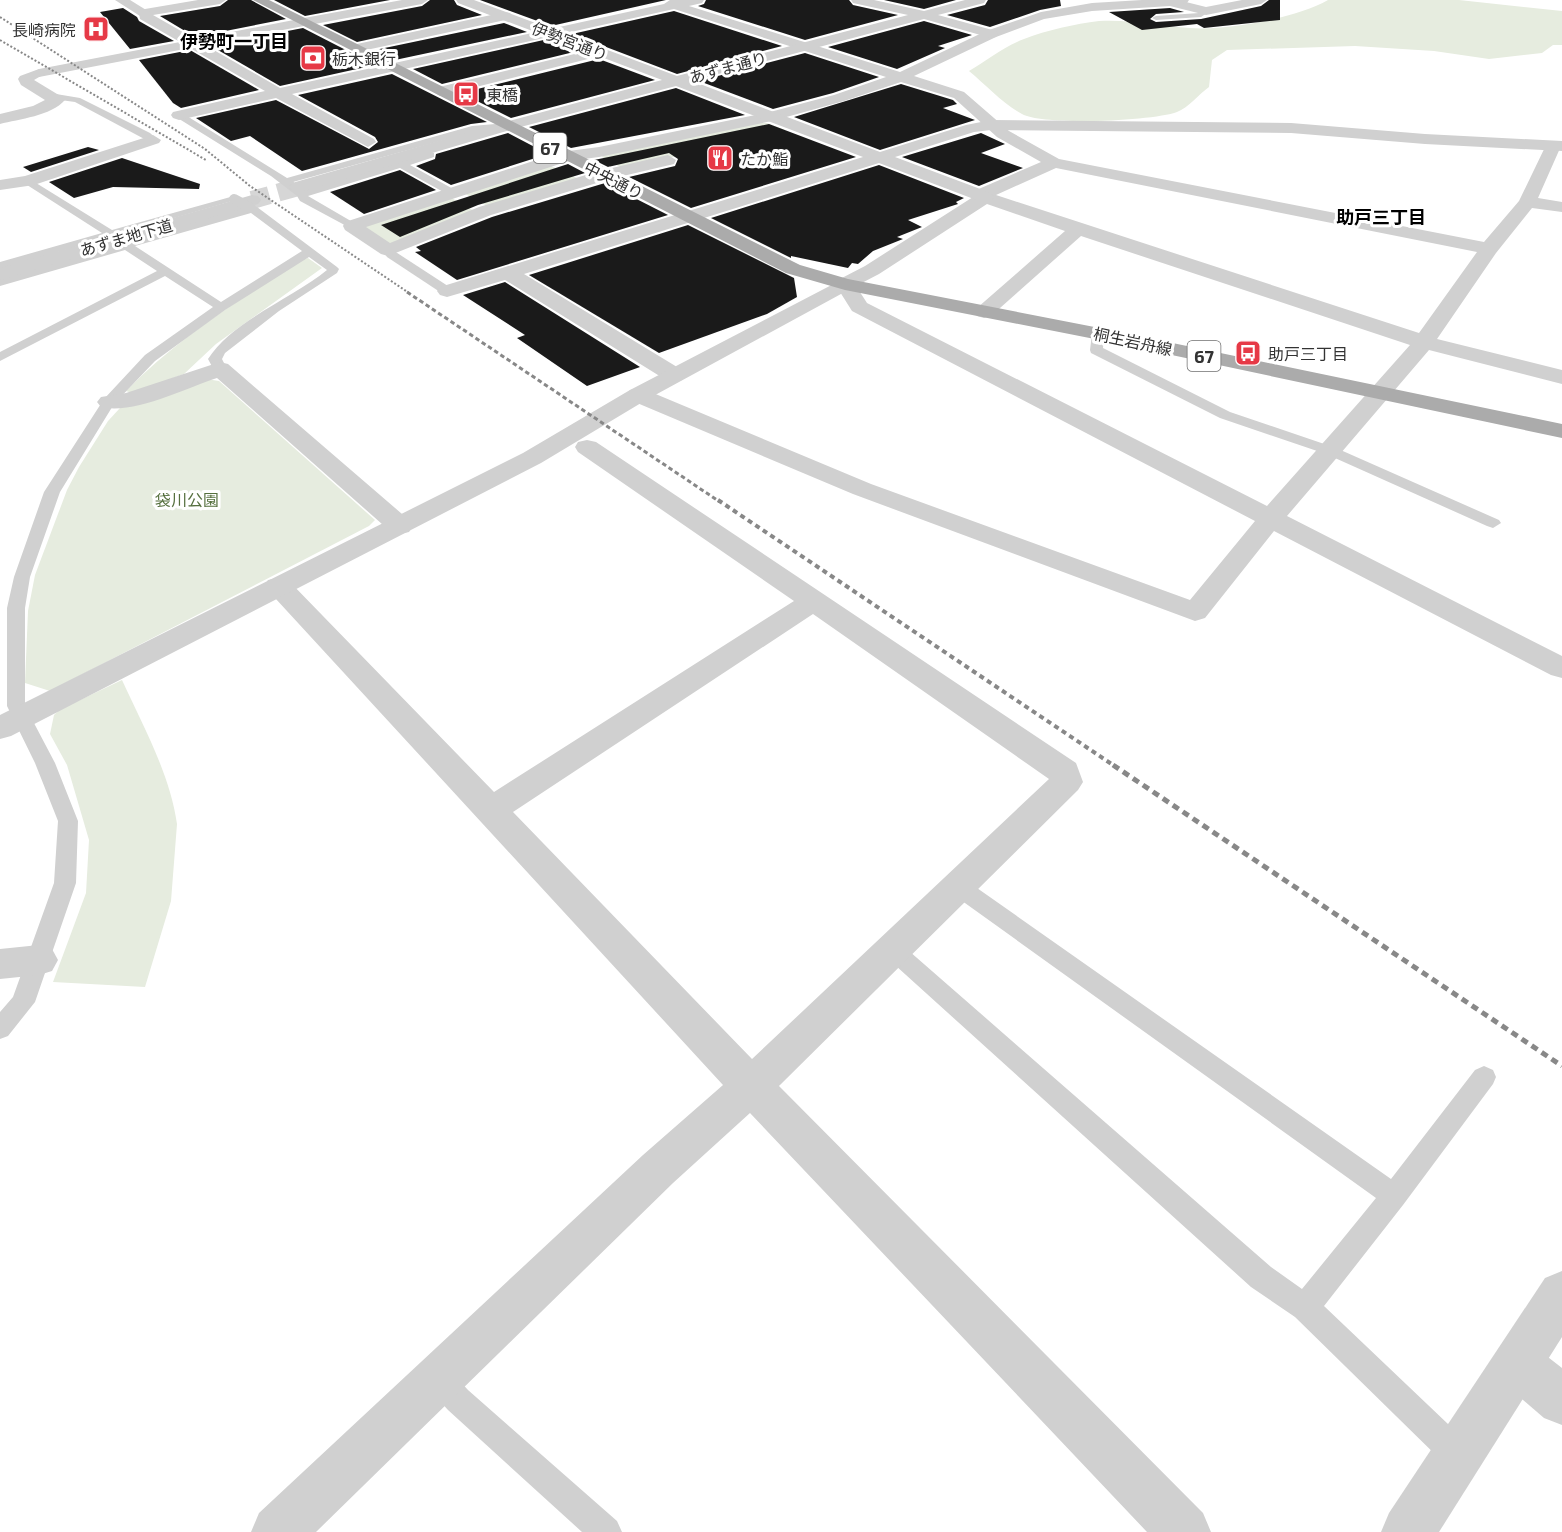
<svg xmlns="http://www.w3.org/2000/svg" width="1562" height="1532" viewBox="0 0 1562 1532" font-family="'Exo 2','Noto Sans JP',sans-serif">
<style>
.green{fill:#e6ecdf}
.building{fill:#1a1a1a}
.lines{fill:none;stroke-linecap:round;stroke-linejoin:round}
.tertiary-tunnel{stroke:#d6d6d6;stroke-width:18;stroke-dasharray:18 9;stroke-linecap:butt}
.service{fill:#d0d0d0;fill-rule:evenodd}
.minor{fill:#d0d0d0;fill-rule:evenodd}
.tertiary{fill:#d0d0d0;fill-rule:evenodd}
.primary{fill:#ababab;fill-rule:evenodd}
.rail-far3{stroke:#888;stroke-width:2;stroke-dasharray:2 2;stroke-linecap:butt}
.rail-far2{stroke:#888;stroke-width:3;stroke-dasharray:4.5 3;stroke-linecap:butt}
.rail-far1{stroke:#888;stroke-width:4;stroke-dasharray:5 4;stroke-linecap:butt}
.rail{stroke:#888;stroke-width:5;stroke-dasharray:7 5;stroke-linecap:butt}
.service-bridge{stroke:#d0d0d0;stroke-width:10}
.labels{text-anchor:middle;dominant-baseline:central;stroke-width:6;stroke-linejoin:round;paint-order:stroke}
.far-poi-label{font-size:16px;fill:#333;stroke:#fff;text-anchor:start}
.far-street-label{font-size:16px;fill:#333;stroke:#fff}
.far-park-label{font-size:16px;fill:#56703f;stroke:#fff}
.far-neighbourhood-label{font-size:18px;font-weight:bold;fill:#000;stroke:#fff}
.shield{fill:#fff;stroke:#707070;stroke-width:1.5}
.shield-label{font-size:18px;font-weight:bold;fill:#333}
</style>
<rect width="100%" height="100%" fill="#fff"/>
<g class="green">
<path d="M1328 0H1459L1562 11V45H1553L1542 53 1489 59 1434 51 1355 46 1227 50 1212 60 1209 87C1199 94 1188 108 1177 112 1153 121 1044 126 1022 114 1003 104 986 85 969 71 986 61 1005 46 1024 39 1047 30 1075 24 1099 21 1129 19 1161 26 1190 28 1226 31 1297 18 1328 0Z"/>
<polygon points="758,122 767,123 785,130 624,169 602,157 604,154"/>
<polygon points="551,166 581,180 489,207 462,192"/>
<polygon points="448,196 476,212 394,244 386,244 364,226"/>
<path d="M308 258 322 268 216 344 184 374 132 393 126 391C178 338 239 300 301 260Z"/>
<polygon points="206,379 219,381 375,520 369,526 50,691 25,683 28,611 35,575 67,490 79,467 108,421 120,408"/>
<path d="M122 680C143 726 170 774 177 824L171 901 145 987 53 982 86 893 89 840 67 765 50 734 54 715 59 710Z"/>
</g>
<g class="building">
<polygon points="228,0 251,0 286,19 195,37 160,16 220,6"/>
<polygon points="274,0 390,0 305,16"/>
<polygon points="430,0 454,0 457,5 482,15 357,42 323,25 422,6"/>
<polygon points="480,0 666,0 551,26"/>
<polygon points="706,0 849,0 853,5 898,15 805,40 698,6 704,4"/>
<polygon points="884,0 956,0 924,9"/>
<polygon points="988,0 1060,0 1061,6 1040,10 990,27 947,15 985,5"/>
<polygon points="1269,0 1280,0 1280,20 1204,28 1197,24 1142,30 1109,12 1170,8 1184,12 1156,14 1150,19 1156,22 1201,19 1261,6"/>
<polygon points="123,8 137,17 139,21 174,41 130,49 100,12"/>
<polygon points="674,11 782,46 677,74 572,34"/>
<polygon points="924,21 972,35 938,46 945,48 897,69 828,47"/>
<polygon points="504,23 527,32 395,60 375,50"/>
<polygon points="303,28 375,65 280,86 211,46"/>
<polygon points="548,39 578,51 442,84 413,69"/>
<polygon points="190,50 259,90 181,108 173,103 139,60"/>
<polygon points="805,53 879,77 833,93 773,109 699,81"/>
<polygon points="599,59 655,80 511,118 461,93"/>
<polygon points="392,74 487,122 471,124 302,171 250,136 231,141 196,118 276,100 369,149 378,142 375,137 298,95"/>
<polygon points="901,84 953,100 957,104 943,108 975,120 880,150 794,117"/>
<polygon points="676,88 745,115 571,148 529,127"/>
<polygon points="769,124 856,157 691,208 629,177 675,166 678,159 669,153 608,167 594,160"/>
<polygon points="508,133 548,154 451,185 416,166 435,159 436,154"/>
<polygon points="981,133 1005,144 981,153 1023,168 979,186 902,157"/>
<polygon points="88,147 99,150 31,172 23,167"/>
<polygon points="122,158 200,184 199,189 113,187 74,198 49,182"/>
<polygon points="568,164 585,173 478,205 400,237 381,225"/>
<polygon points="879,165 964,198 956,202 958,204 908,220 922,227 897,237 903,239 873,251 858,264 852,263 848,268 791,256 791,258 711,218"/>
<polygon points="400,170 436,190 364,214 330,192"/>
<polygon points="605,183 668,215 457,280 415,252 421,251 416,247 492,217"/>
<polygon points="688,225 794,278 797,297 767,314 659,353 529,275"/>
<polygon points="505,282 640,367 587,386 517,338 525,335 463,295"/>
</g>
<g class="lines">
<polyline class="tertiary-tunnel" points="252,200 298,187"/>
<g class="service">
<polygon points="1206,9 1210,11 1201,17 1156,20 1152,18 1156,16 1199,13"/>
<polygon points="56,94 80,98 150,133 158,140 150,142 75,102 53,99 52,97"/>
<polygon points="176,113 182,113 287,178 472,126 507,123 512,126 507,129 473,132 293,182 304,190 428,153 434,153 434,157 410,165 455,190 455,194 447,194 400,168 308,196 356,224 358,226 352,229 300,201 297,196 271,176 176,117"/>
<polygon points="28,178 112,230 234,196 239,199 0,269 0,262 102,233 24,183 24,179"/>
<path d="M251 205 257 207 337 267 339 269 337 273 279 311 225 353 222 359 227 369 225 372H215L208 359C232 321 293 298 327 270L309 257 225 310 155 361 114 404 60 492 30 577 25 608V706L55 763 78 821 76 883 35 1002 8 1036 0 1039V1012L13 997 54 883 58 821 35 763 7 706V608L14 577 44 492 104 399 145 355 213 307 165 276 0 361V352L157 271 125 250 0 286V278ZM251 213 302 251 221 302 135 246Z"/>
<polygon points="388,247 451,288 451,294 443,294 387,257 382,250"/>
<polygon points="1098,330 1104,334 1103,348 1230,412 1336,448 1499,520 1501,523 1493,528 1487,526 1326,454 1220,418 1091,353 1090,350 1092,334"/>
<polygon points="959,879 967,881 1391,1179 1475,1070 1484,1066 1493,1070 1496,1077 1493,1084 1403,1205 1324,1306 1469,1444 1473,1455 1469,1466 1458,1470 1447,1466 1295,1317 1251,1287 885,956 882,950 885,944 893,941 901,944 1271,1267 1302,1289 1376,1198 951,893 948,887 951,881"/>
<polygon points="438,1363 448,1368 468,1390 617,1521 622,1532 582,1532 448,1410 428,1388 423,1378 428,1368"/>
</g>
<g class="minor">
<path d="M198 0H226L220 4 153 15 195 39 304 18 309 19 311 22 309 25 205 45 280 88 664 4 670 0H704L702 3 689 6 900 72 986 31 1041 12 1092 3 1142 0H1178L1206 7 1242 0H1267L1261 4 1206 15 1170 6 1092 11 1044 19 996 37 914 76 964 92 1009 131 1059 159 1484 242 1519 201 1547 143H1559L1561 146 1538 198 1562 202V212L1532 208 1496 253 1437 339 1562 370V384L1429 350 1287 516 1562 656V678L1551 675 1274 531 1205 618 1195 621 853 494 630 400 626 395 630 390 638 388 646 390 871 484 1190 600 1255 521 852 311 835 284 838 280 865 266 973 197 971 195 974 191 1041 162 997 137 954 98 901 82 844 101 772 121 599 157 569 161 366 227 390 243 479 207 599 171 668 155 676 160 674 164 610 179 491 215 388 256 381 254 345 230 343 226 345 222 561 152 599 147 770 112 834 95 886 77 674 9 292 94 374 139 376 142 368 147 276 98 179 120 173 118 171 115 173 112 265 91 190 48 39 77 32 73 39 69 180 42 140 19 139 13 145 9ZM1056 168 1477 252 1419 333 996 195ZM987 204 1065 231 977 308 974 312 977 316 984 318 991 316 1081 236 1410 345 1267 506 867 303 856 286 879 274Z"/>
<polygon points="505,12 510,13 512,16 510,19 357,52 350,48 357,44"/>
<polygon points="599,48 604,49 606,52 604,55 440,96 432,91 435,88"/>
<polygon points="153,135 161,140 159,143 34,185 0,190 0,180 25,176"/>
<polygon points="688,211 694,213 697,217 694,221 524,274 682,370 685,375 682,380 674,382 666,380 505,280 447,297 440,295 437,291 440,287"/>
<path d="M220 362 228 364 409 520 413 526 409 532 400 534 391 532 217 378C186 388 133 415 101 407L97 402 101 397 126 393Z"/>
<path d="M587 440 596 442 1076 763 1083 782 1078 790 779 1086 1203 1513 1211 1532H1147L750 1113 673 1183 316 1532H251L259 1513 643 1155 723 1085 264 586 268 580 278 578 288 580 494 792 794 601 578 452 575 447 578 442ZM813 614 1049 779 752 1059 513 812Z"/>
<polygon points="39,945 52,949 58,960 52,971 39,975 0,979 0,949"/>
<polygon points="1518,1340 1535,1347 1562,1368 1562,1425 1544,1418 1501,1381 1494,1364 1501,1347"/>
</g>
<g class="tertiary">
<polygon points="115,0 130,0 151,13 145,17 140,16"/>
<polygon points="402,0 428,0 422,4 304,26 297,22 304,18"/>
<polygon points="456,0 474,0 677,76 908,15 853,3 851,0 874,0 924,11 965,0 986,0 984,3 938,15 996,31 998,34 996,37 991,38 924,19 692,81 880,152 966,125 991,120 1291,123 1425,134 1562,141 1562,151 1425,144 1291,133 991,130 974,132 895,157 991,193 994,197 991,201 979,201 879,163 688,223 682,221 679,217 682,213 863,157 676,86 513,129 304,191 292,191 289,187 292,183 501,123 662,80 458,3"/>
<polygon points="1165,0 1189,0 1187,3 1166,5"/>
<path d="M39 69 46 73 34 80 62 97 65 100C51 116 19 119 0 124V114L33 106 45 100 21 85 18 79 20 76Z"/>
<polygon points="252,195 258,196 261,200 258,204 0,280 0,268"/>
<polygon points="845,278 852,280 855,284 852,288 646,400 541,463 11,736 0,739 0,715 523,453 630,390"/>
<polygon points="1562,1271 1562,1337 1439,1532 1381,1532 1389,1513 1545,1278"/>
</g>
<polygon class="primary" points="253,0 269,0 800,265 848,279 1115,331 1562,424 1562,438 1115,343 845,290 786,273"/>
<g class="rail-far3">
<polyline points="0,17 205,149 250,186 409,293"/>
<polyline points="0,40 206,160"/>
</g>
<polyline class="rail-far2" points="407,292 720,502"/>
<polyline class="rail-far1" points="718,500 1116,767"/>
<polyline class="rail" points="1113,765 1562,1066"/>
<polyline class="service-bridge" points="234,199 251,208"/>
</g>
<defs>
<g id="hospital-square" transform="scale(1.35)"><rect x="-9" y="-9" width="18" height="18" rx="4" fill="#e63946" stroke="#fff"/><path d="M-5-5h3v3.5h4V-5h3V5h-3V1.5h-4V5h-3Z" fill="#fff"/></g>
<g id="bank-square" transform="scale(1.35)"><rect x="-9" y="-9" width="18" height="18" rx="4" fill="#e63946" stroke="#fff"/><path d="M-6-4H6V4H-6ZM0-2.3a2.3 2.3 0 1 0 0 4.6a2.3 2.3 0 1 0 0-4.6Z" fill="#fff"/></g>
<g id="bus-square" transform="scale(1.35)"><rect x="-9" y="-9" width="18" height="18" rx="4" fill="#e63946" stroke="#fff"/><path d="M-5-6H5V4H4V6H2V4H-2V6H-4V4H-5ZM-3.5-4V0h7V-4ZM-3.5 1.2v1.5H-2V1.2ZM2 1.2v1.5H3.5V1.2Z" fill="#fff"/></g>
<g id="restaurant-square" transform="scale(1.35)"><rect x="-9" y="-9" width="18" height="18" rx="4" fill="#e63946" stroke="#fff"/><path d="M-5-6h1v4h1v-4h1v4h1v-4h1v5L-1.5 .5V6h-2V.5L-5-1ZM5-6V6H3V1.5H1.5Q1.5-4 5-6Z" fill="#fff"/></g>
</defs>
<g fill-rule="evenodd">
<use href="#hospital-square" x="96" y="29"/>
<use href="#bank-square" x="313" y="58"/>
<use href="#bus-square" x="466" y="94"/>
<use href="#restaurant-square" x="720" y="158"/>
<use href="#bus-square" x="1248" y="353"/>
</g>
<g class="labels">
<g class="far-poi-label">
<text x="76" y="29" text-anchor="end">長崎病院</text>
<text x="332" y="58">栃木銀行</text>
<text x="486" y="94">東橋</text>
<text x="740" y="158">たか鮨</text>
<text x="1268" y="353">助戸三丁目</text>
</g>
<g class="far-street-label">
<text transform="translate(570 41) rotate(21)">伊勢宮通り</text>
<text transform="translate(728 67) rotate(-15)">あずま通り</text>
<text transform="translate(614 180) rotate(27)">中央通り</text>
<text transform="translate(126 237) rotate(-16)">あずま地下道</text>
<text transform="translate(1133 341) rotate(12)">桐生岩舟線</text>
</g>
<g class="far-park-label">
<text x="187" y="499">袋川公園</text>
</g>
<g class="far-neighbourhood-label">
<text x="234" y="41">伊勢町一丁目</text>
<text x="1381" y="217">助戸三丁目</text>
</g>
<g class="shield">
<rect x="533.5" y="133" width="33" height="30" rx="4.5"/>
<rect x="1187.5" y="341" width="33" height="30" rx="4.5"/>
</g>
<g class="shield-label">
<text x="550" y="148">67</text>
<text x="1204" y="356">67</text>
</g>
</g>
</svg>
